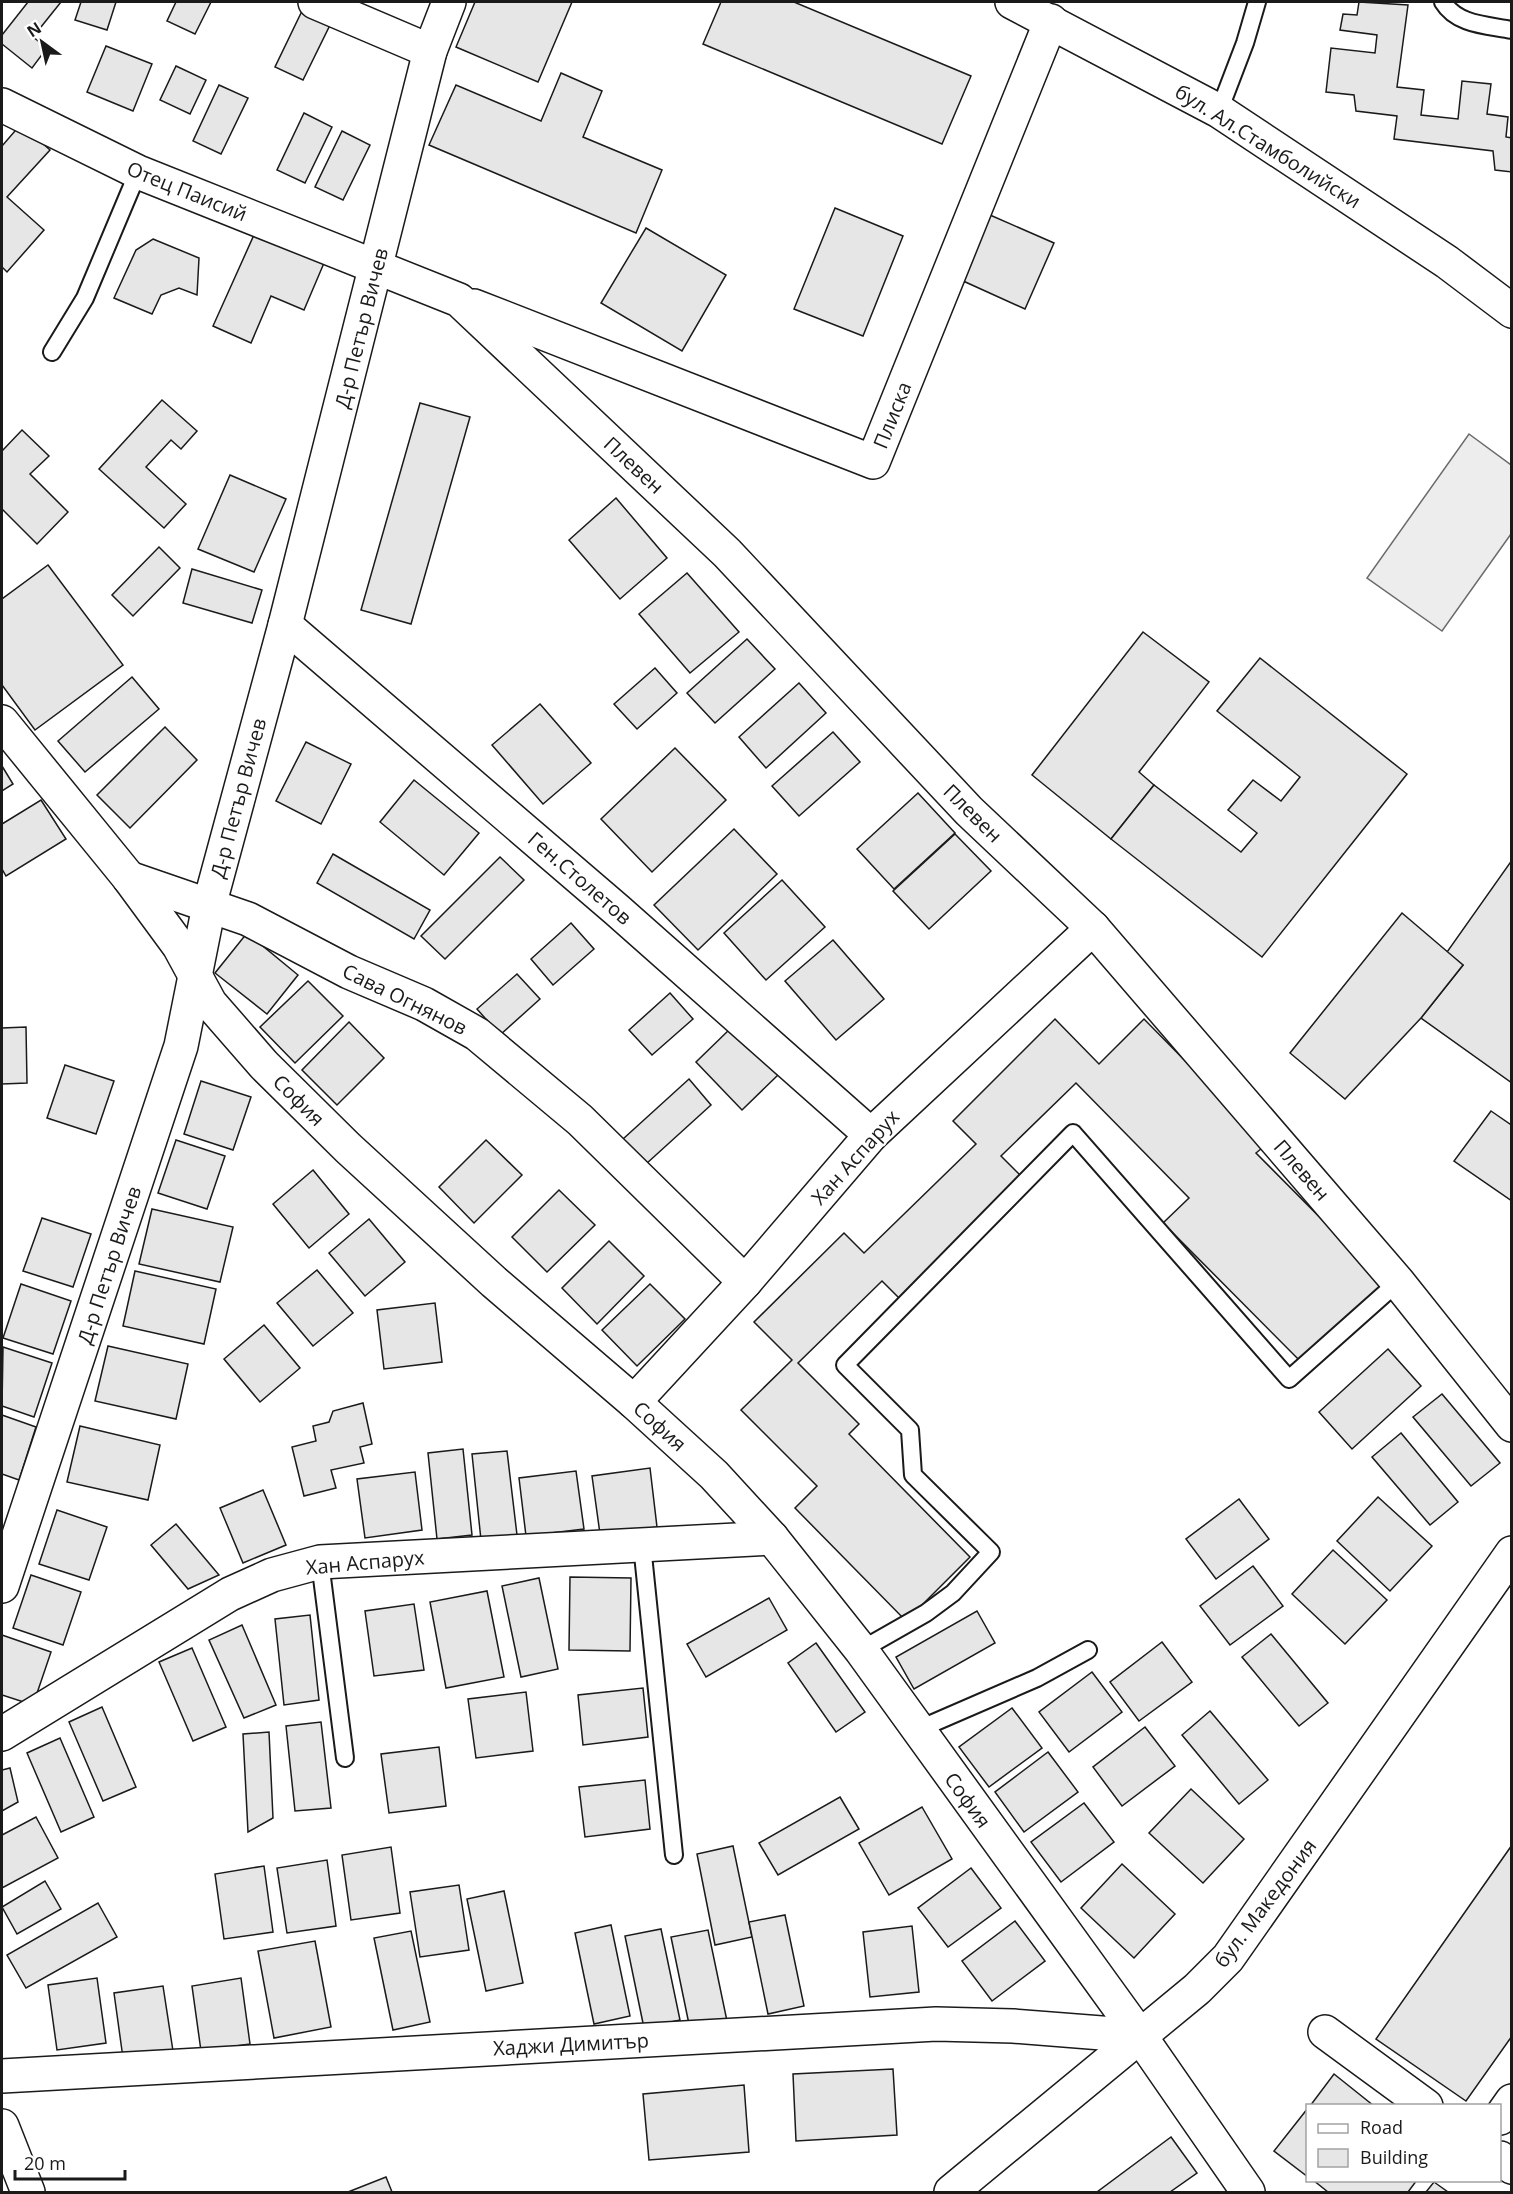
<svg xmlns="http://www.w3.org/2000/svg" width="1513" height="2194" viewBox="0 0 1513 2194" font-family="'Open Sans',sans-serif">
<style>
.built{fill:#ededed;stroke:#6a6a6a;stroke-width:1.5}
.building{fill:#e6e6e6;stroke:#1a1a1a;stroke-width:1.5}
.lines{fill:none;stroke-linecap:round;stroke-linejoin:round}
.lane-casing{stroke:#1a1a1a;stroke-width:20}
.street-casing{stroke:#1a1a1a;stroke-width:36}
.secondary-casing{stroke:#1a1a1a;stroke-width:36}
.lane{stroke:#fff;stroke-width:16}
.street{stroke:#fff;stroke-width:33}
.secondary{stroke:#fff;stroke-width:33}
.labels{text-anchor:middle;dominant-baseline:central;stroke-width:4.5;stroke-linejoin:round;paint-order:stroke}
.street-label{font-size:20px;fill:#1a1a1a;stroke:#fff}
</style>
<rect width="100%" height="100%" fill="#fff"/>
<polygon class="built" points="1469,434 1511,465 1511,534 1442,631 1367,578"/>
<g class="building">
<polygon points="28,2 61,2 33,37 47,48 32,68 2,44 2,35"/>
<polygon points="81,2 116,2 107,30 75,20"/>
<polygon points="176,2 211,2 195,34 167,21"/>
<polygon points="475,2 572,2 538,82 456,47"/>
<polygon points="721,2 794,2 971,76 942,144 703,44"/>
<polygon points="1359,2 1408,5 1397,87 1424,90 1421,115 1458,119 1462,81 1491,84 1487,114 1508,117 1506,137 1512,138 1512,172 1495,170 1493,151 1394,139 1397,116 1356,111 1354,95 1326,92 1331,48 1375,53 1377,35 1340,30 1343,14 1357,15"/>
<polygon points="302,11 330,25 303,80 275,67"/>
<polygon points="106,46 152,64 133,111 87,92"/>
<polygon points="176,66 206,80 190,114 160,100"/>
<polygon points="561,73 602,91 583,137 662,170 636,233 429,145 456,85 541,121"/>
<polygon points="219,85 248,98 221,154 193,141"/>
<polygon points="304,113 332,127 305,183 277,170"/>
<polygon points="21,124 50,150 7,197 44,230 7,272 2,267 2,146"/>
<polygon points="342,131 370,145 343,200 315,187"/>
<polygon points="835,208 903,236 863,336 794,309"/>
<polygon points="990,215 1054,243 1025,309 961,280"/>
<polygon points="258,226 327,256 304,310 271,296 251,343 213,326"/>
<polygon points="646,228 726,275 682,351 601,303"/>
<polygon points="153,239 199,258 197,295 179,288 161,295 152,314 114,298 136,250"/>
<polygon points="162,400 197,431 181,449 171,440 146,467 186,504 164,528 99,469"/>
<polygon points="420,403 470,417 411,624 361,610"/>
<polygon points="22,430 49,456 30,474 68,512 37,544 2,509 2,451"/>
<polygon points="230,475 286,499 254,572 198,549"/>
<polygon points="616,498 667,558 620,599 569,540"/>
<polygon points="159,547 180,568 133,616 112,595"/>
<polygon points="48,565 123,665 35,730 2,685 2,599"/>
<polygon points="192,569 262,590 252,623 183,603"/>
<polygon points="687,573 739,632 690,673 639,614"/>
<polygon points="1143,632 1209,682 1139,772 1154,785 1111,839 1032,775"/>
<polygon points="747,639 775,669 715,723 687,693"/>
<polygon points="1260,658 1407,774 1262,957 1111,839 1154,785 1241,852 1257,833 1228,810 1253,780 1281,801 1300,777 1217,711"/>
<polygon points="655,668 677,693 637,729 614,704"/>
<polygon points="132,677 159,709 85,772 58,741"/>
<polygon points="799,683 826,713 766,768 739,737"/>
<polygon points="540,704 591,763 543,804 492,745"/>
<polygon points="165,727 197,760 130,828 97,795"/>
<polygon points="833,732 860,762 799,816 772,786"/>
<polygon points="306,742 351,764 321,824 276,801"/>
<polygon points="675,748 726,800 652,872 601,819"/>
<polygon points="2,766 13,784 2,791"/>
<polygon points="414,780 479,833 444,875 380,822"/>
<polygon points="918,793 955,833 894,889 857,849"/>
<polygon points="41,800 66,839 6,876 2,869 2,824"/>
<polygon points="734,829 777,874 698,950 654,905"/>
<polygon points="955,834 991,871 929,929 893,891"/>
<polygon points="333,854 430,910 414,939 317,883"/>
<polygon points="500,857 524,880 445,959 421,936"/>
<polygon points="1512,860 1512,1083 1421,1018 1463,965 1447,952"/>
<polygon points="782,880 825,927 766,980 724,933"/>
<polygon points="1402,913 1463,965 1421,1018 1345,1099 1290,1053"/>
<polygon points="571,923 594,949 553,985 531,959"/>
<polygon points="247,933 298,975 267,1014 215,973"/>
<polygon points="833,940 884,999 836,1040 785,981"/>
<polygon points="517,974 540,999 500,1035 477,1009"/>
<polygon points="308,981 343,1016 295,1063 260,1027"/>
<polygon points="670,993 693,1019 652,1055 629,1030"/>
<polygon points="1055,1019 1099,1064 1144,1019 1267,1144 1256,1153 1390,1288 1308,1369 1163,1223 1189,1198 1076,1083 1001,1156 1022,1177 899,1298 882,1281 798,1363 859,1424 849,1434 970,1557 906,1621 795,1508 817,1486 741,1410 792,1360 754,1322 844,1233 864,1253 976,1144 953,1121"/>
<polygon points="349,1022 384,1058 337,1105 302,1070"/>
<polygon points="26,1027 27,1083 2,1084 2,1028"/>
<polygon points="732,1027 778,1075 742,1110 696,1062"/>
<polygon points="65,1065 114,1081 96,1134 47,1118"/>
<polygon points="689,1079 711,1105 646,1164 623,1139"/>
<polygon points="201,1081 251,1097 233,1150 184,1134"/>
<polygon points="1491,1111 1510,1124 1512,1122 1512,1201 1454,1161"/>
<polygon points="176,1140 225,1156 207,1209 158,1193"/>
<polygon points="486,1140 522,1175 474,1223 439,1187"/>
<polygon points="313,1170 349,1214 309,1248 273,1204"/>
<polygon points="559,1190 595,1225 547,1272 512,1237"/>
<polygon points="152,1209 233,1227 220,1282 139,1264"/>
<polygon points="42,1218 91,1234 73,1287 23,1271"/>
<polygon points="369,1219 405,1262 365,1296 329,1253"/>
<polygon points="609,1241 644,1276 597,1324 562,1288"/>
<polygon points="317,1270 353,1313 313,1346 277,1303"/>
<polygon points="135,1271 216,1289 204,1344 123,1326"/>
<polygon points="21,1284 71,1301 53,1354 3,1338"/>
<polygon points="650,1284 685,1319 637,1366 602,1330"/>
<polygon points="435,1303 442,1362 384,1369 377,1310"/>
<polygon points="264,1325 300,1368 260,1402 224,1359"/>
<polygon points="108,1346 188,1364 176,1419 95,1401"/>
<polygon points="3,1347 52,1363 34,1417 2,1406"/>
<polygon points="1388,1349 1421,1386 1352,1449 1319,1412"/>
<polygon points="1442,1394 1500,1463 1471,1486 1413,1417"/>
<polygon points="363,1403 372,1444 360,1447 364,1463 331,1470 336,1488 304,1496 292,1447 316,1441 313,1426 329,1422 333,1411"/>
<polygon points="2,1415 36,1427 19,1480 2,1474"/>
<polygon points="80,1426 160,1445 148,1500 67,1482"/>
<polygon points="1401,1433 1458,1502 1430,1525 1372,1457"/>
<polygon points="463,1449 472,1535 437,1539 428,1453"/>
<polygon points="507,1451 517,1535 481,1540 472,1454"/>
<polygon points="650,1468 657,1527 600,1534 592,1476"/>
<polygon points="576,1471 584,1529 526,1536 519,1478"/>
<polygon points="415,1472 422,1530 365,1538 357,1479"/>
<polygon points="263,1490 286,1545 243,1563 220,1508"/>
<polygon points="1378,1497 1432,1546 1390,1591 1337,1541"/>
<polygon points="1239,1499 1269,1539 1216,1579 1186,1539"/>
<polygon points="57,1510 107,1527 89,1580 39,1564"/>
<polygon points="176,1524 219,1575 188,1589 151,1545"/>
<polygon points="1333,1550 1387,1600 1345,1644 1292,1594"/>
<polygon points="1253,1566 1283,1606 1230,1645 1200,1606"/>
<polygon points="31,1575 81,1592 63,1645 13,1628"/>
<polygon points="570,1577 631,1578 630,1651 569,1650"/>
<polygon points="539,1578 558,1669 521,1677 502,1586"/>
<polygon points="487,1591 504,1677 446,1688 430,1602"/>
<polygon points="769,1598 787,1630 706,1677 687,1644"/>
<polygon points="414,1604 424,1670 374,1676 365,1611"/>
<polygon points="977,1611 995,1643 914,1689 896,1657"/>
<polygon points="310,1615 319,1700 284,1705 275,1619"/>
<polygon points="242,1625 276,1705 244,1718 209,1640"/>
<polygon points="1271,1634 1328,1703 1299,1726 1242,1657"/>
<polygon points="2,1635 51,1652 33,1705 2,1695"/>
<polygon points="1162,1642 1192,1682 1139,1721 1110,1682"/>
<polygon points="816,1643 865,1712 836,1732 788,1663"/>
<polygon points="192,1648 226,1727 193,1741 159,1662"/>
<polygon points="1092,1672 1122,1712 1069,1752 1039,1712"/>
<polygon points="643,1688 648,1737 583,1745 578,1695"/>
<polygon points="526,1692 533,1751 476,1758 468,1699"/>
<polygon points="102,1707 136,1787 103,1801 69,1722"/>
<polygon points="1012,1708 1042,1748 989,1787 959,1747"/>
<polygon points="1210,1711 1268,1780 1239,1804 1182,1735"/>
<polygon points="321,1722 331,1808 295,1811 286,1726"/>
<polygon points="1145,1727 1175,1766 1122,1806 1093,1767"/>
<polygon points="269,1732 273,1818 248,1832 243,1734"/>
<polygon points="60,1738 94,1817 61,1832 27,1753"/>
<polygon points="439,1747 446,1806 389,1813 381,1754"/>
<polygon points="1048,1752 1078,1792 1024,1832 995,1792"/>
<polygon points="10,1768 18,1802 2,1811 2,1770"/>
<polygon points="645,1780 650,1829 585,1837 579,1787"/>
<polygon points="1191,1789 1244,1839 1203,1883 1149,1833"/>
<polygon points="840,1797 859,1829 778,1875 759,1843"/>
<polygon points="1084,1803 1114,1842 1061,1882 1031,1842"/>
<polygon points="922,1807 952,1859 889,1895 859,1843"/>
<polygon points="36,1817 58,1858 2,1888 2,1835"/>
<polygon points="1512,1845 1512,2036 1466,2101 1376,2039"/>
<polygon points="733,1846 752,1937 715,1945 697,1854"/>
<polygon points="391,1847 400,1913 351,1920 342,1855"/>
<polygon points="327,1860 336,1926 287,1933 277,1868"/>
<polygon points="1122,1864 1175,1914 1134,1958 1081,1908"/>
<polygon points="264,1866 273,1932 224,1939 215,1874"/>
<polygon points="971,1868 1001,1908 948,1947 918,1908"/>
<polygon points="45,1881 61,1909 17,1934 2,1907"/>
<polygon points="459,1885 469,1950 420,1957 410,1892"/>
<polygon points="504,1891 523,1983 486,1991 467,1899"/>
<polygon points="98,1903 117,1937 26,1988 7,1955"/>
<polygon points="785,1915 804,2006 768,2014 749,1922"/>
<polygon points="1015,1921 1045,1961 992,2001 962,1961"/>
<polygon points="611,1925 630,2016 594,2024 575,1933"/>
<polygon points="912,1926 919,1992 870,1997 863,1932"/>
<polygon points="661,1929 680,2020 644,2028 625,1936"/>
<polygon points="708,1930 727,2021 690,2029 671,1937"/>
<polygon points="411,1931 430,2022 393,2030 374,1938"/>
<polygon points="315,1941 331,2027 274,2038 258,1951"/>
<polygon points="97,1978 106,2043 57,2050 48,1985"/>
<polygon points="241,1978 250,2044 201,2051 192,1986"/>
<polygon points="163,1986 173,2051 123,2058 114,1993"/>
<polygon points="893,2069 897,2135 796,2141 793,2074"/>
<polygon points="1334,2074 1374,2106 1310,2106"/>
<polygon points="744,2085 749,2152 649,2160 643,2094"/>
<polygon points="1308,2108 1308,2177 1274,2151"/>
<polygon points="1171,2137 1197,2173 1170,2192 1097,2192"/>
<polygon points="386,2177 392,2192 348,2192"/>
<polygon points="1313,2180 1417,2180 1408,2192 1328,2192"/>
<polygon points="1434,2182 1448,2192 1426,2192"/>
</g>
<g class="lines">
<g class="lane-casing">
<g id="lane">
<path d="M1443 2C1457 25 1487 25 1512 30"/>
<polyline points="1219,111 1245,43 1257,2"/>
<polyline points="52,352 85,298 138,172"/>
<polyline points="642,1545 674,1855"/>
<polyline points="320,1562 345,1758"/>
<polyline points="861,1650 926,1613 953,1593 991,1552 913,1475 910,1430 845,1365 1073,1133 1289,1379 1398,1282"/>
<polyline points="917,1730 1037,1678 1088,1650"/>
</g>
</g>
<g class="street-casing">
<g id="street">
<polyline points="315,2 430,51"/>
<polyline points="1012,2 1219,111 1447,262 1512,311"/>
<polyline points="2,105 138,172 459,300 727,553 969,811 1093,928 1398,1282 1512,1425"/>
<polyline points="474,306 873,462 1051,21"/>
<polyline points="285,625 617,910 871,1135"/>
<polyline points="2,722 129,878 179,946 210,1003 264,1065 348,1148 494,1282 634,1402 714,1475 772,1538 861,1650 1140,2036 1248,2192"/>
<polyline points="129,878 248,919 349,972 424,1004 477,1034 580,1120 745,1282"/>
<polyline points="634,1402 745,1282 871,1135 1093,928"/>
<polyline points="2,1586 181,1046 209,906 285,625 430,51 449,2"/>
<polyline points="2,1734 230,1594 272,1575 320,1562 772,1538"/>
<polyline points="1325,2032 1426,2106"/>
<polyline points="2,2076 936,2024 1013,2026 1140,2036"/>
<polyline points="1500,2118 1512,2101"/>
<polyline points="2,2126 28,2192"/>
<polyline points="1500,2158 1512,2167"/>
</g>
</g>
<g class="secondary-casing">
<polyline id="secondary" points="951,2192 1197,1989 1228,1958 1512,1553"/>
</g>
<use href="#lane" class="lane"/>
<use href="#street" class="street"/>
<use href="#secondary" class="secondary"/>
</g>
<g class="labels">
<g class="street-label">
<text transform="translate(1268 146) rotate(32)">бул. Ал.Стамболийски</text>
<text transform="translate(187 191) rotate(22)">Отец Паисий</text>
<text transform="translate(361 328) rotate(-76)">Д-р Петър Вичев</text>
<text transform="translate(892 415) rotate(-68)">Плиска</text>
<text transform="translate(634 465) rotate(43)">Плевен</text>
<text transform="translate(238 798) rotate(-75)">Д-р Петър Вичев</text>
<text transform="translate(973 813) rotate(45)">Плевен</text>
<text transform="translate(580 878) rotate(41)">Ген.Столетов</text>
<text transform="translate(405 999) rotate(26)">Сава Огнянов</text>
<text transform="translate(299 1100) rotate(45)">София</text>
<text transform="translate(855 1157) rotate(-48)">Хан Аспарух</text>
<text transform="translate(1302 1170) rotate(49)">Плевен</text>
<text transform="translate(109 1265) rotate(-72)">Д-р Петър Вичев</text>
<text transform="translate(660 1426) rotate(42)">София</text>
<text transform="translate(365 1562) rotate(-5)">Хан Аспарух</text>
<text transform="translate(968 1800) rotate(54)">София</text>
<text transform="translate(1265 1903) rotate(-53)">бул. Македония</text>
<text transform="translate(571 2044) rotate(-3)">Хаджи Димитър</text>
</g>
</g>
<rect width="1513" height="2194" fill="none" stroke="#1a1a1a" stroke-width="6"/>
<rect x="1306" y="2104" width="195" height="78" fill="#ffffff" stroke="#a3a3a3" stroke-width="1.5"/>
<rect x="1318" y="2124" width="30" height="9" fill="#ffffff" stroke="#a3a3a3" stroke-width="1.5"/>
<text x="1360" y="2134" font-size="18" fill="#1a1a1a">Road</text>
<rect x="1318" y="2149" width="30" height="18" fill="#e6e6e6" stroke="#a3a3a3" stroke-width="1.5"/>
<text x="1360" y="2164" font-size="18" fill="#1a1a1a">Building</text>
<g transform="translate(42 42) rotate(327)" stroke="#ffffff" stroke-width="4.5" paint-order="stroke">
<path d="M0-4.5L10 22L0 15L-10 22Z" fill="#1a1a1a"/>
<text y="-9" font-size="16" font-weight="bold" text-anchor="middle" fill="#1a1a1a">N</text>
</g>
<path d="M15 2170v9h110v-9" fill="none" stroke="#1a1a1a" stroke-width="3"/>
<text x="24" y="2170" font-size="18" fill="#1a1a1a" stroke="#ffffff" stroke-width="4.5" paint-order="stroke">20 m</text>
</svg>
